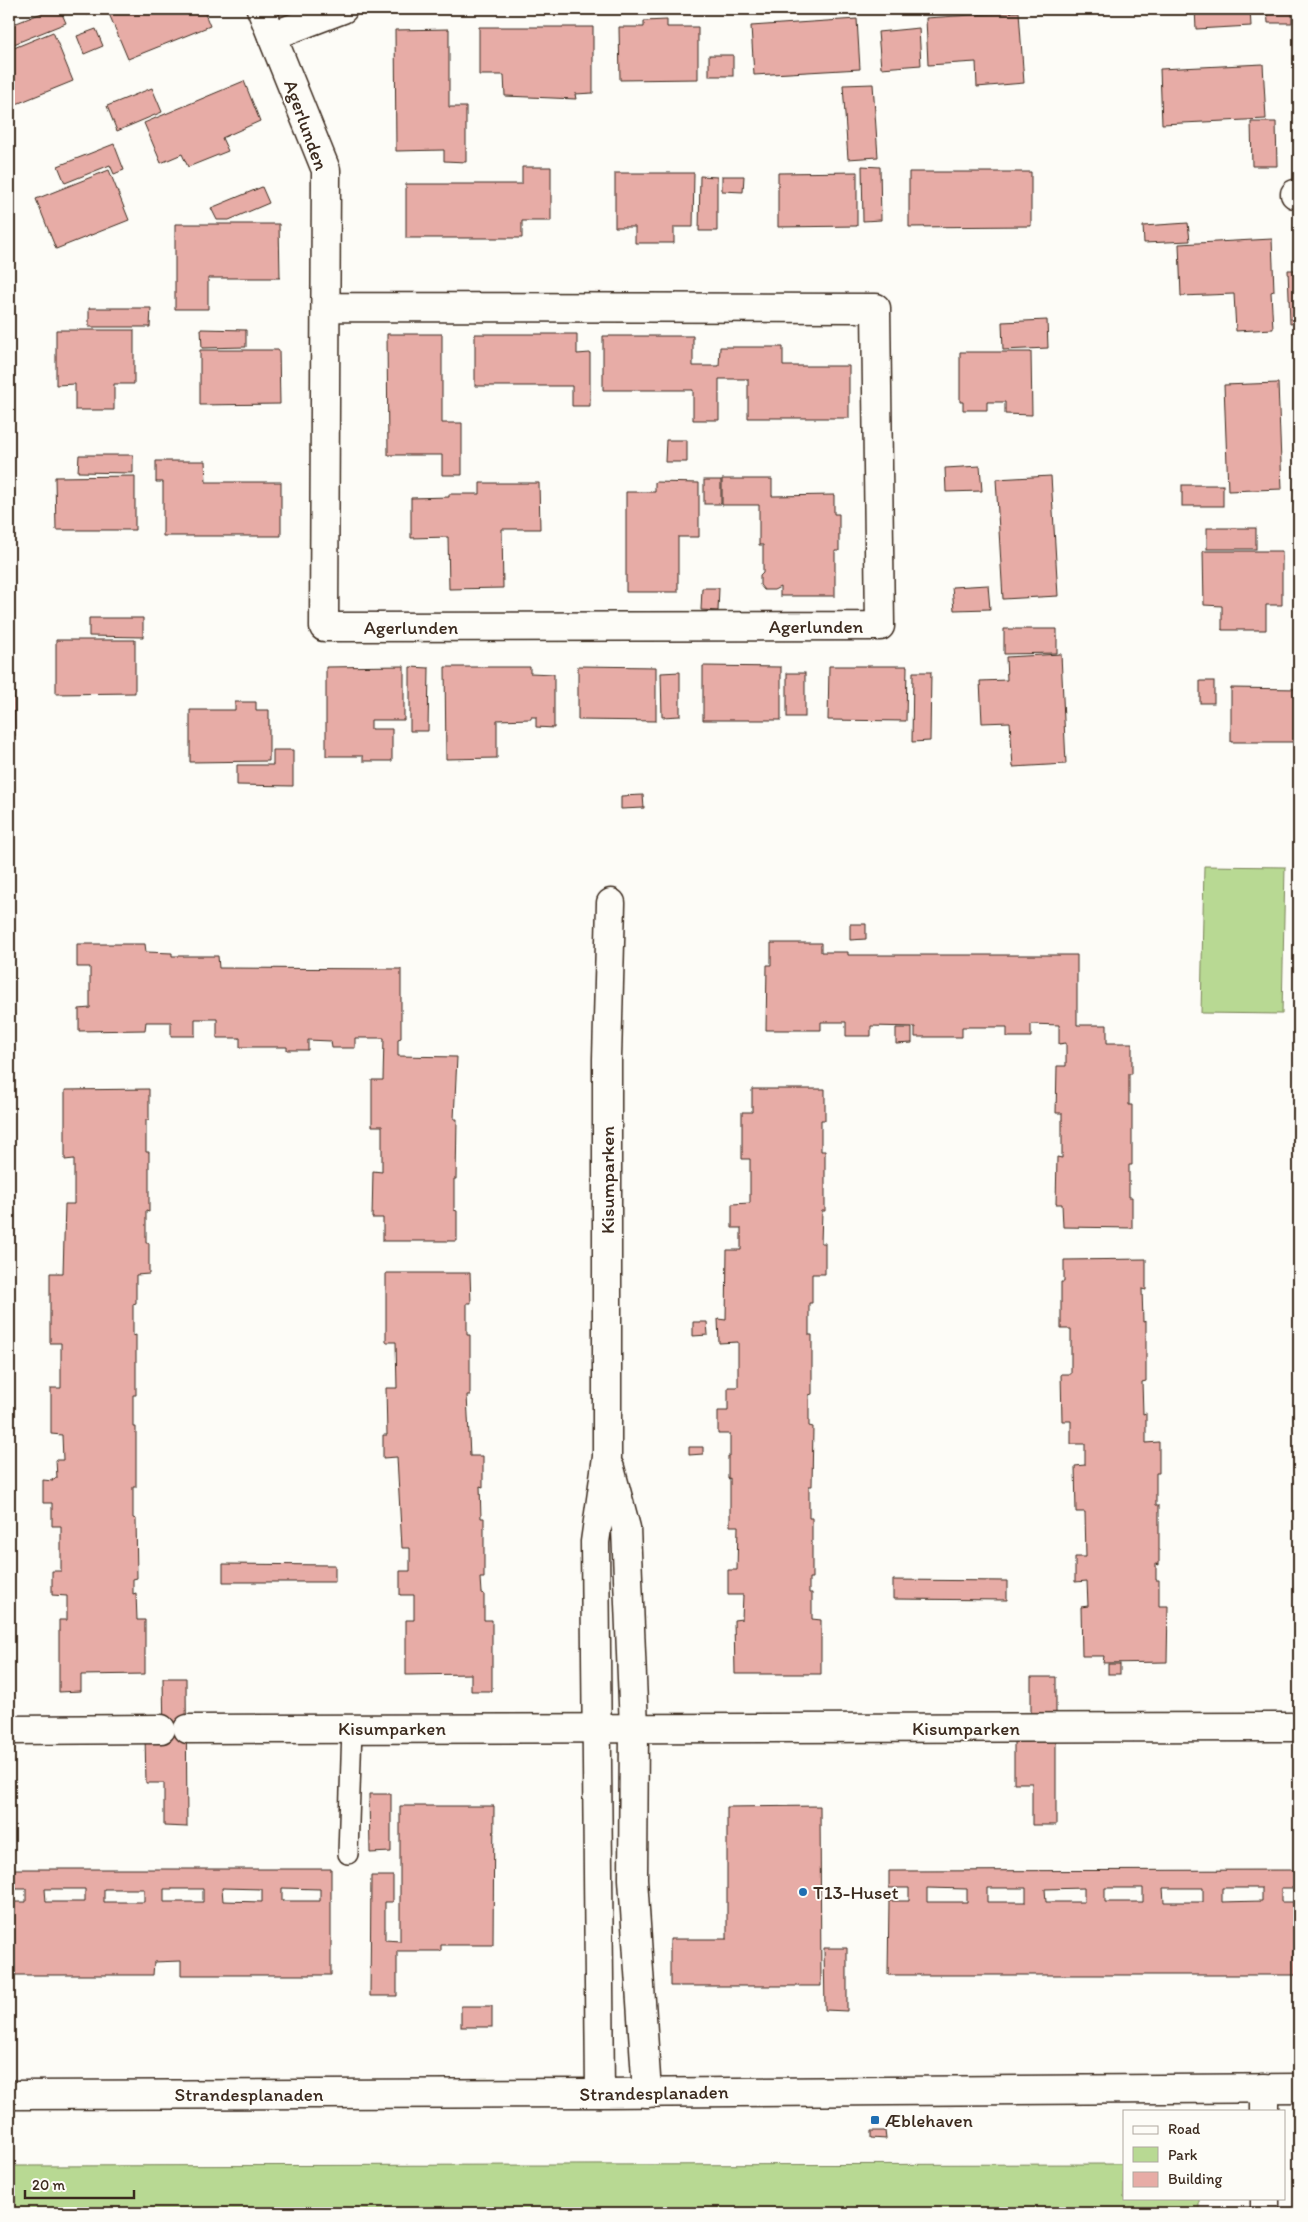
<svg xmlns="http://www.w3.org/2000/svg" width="1308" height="2222" viewBox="0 0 1308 2222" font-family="Itim,sans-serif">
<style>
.green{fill:#b8d993;stroke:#7a8258}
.building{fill:#e7aca6;stroke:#3b2a1e;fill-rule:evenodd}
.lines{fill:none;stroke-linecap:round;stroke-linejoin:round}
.lane-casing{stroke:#3b2a1e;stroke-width:22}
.street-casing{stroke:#3b2a1e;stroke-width:31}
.secondary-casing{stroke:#3b2a1e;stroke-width:31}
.lane{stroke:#fdfcf7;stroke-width:19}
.street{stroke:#fdfcf7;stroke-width:28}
.secondary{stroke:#fdfcf7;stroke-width:28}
.poi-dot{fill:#1f6fb2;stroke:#fdfcf7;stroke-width:2}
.labels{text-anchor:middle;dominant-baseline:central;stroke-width:4;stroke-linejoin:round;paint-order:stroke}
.street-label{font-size:19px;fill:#3b2a1e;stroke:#fdfcf7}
.poi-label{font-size:19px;fill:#3b2a1e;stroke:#fdfcf7;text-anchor:start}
</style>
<rect width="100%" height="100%" fill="#fdfcf7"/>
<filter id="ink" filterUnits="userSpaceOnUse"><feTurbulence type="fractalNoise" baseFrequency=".02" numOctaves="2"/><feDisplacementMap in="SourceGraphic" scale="10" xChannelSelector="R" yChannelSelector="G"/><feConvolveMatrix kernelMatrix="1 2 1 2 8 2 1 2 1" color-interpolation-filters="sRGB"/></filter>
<g filter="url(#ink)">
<g class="green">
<polygon points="1204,866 1285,867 1282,1014 1201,1013"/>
<polygon points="1124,2164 1124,2198 1199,2198 1199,2213 9,2213 9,2166"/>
</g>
<g class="building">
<polygon points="52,9 60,9 66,23 9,46 9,26"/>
<polygon points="84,9 104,9 87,15"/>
<polygon points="107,9 203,9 210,26 128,59"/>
<polygon points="1195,9 1250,9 1251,26 1196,29"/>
<polygon points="1267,9 1292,9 1292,23 1268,23"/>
<polygon points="1019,12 1024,83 977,87 976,62 928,65 926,18"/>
<polygon points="857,19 860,69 754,75 751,26"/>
<polygon points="667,20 667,27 698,27 698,79 620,80 619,27 644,27 644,21"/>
<polygon points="479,27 593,27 593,93 575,94 576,99 505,96 504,75 479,75"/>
<polygon points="919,28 921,65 881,68 878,32"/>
<polygon points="96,29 103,46 84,54 77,36"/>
<polygon points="449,29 449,107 466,107 466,162 444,161 444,150 396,151 395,30"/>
<polygon points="53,32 73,81 9,107 9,50"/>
<rect x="709" y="55" width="24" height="21"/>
<polygon points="1263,64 1266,119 1162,124 1160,69"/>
<polygon points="244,81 260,121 222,138 228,151 188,167 182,154 161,163 144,123"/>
<polygon points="873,84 878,157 848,159 843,85"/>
<polygon points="152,88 162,112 117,131 107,106"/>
<polygon points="1251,122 1276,122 1277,166 1252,166"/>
<polygon points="114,144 124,170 114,174 110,165 65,183 58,166"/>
<polygon points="862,166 880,167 881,220 863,221"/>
<polygon points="522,167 551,167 551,221 522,221 522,238 406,238 406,184 522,184"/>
<polygon points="109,170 129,220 56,249 36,199"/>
<polygon points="857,172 857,226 778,227 778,173"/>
<polygon points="909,172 1031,172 1031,226 909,227"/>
<polygon points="615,173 694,173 693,227 674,227 674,243 635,243 635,227 615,227"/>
<polygon points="700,176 717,177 717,231 699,231"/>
<polygon points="722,176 744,176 743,192 722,191"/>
<polygon points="262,187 269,203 229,220 217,220 211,208"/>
<polygon points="1188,223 1190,241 1144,243 1143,226"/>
<polygon points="175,224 279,224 280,278 208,278 208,309 175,309"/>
<polygon points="1272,239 1274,291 1271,292 1273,329 1236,331 1234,294 1181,296 1179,244"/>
<polygon points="1288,270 1299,270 1299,323 1290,324"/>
<polygon points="89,308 151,308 150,327 89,327"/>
<polygon points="1047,320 1048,348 1003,350 1002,322"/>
<polygon points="201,329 246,330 246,347 202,348"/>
<polygon points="56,330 134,330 134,384 114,384 114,410 75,410 75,384 56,385"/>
<polygon points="387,334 442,334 442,423 462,423 462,475 442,475 442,455 388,455"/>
<polygon points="475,334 577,334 577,354 590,353 590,406 572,406 572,386 475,386"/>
<polygon points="603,336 693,336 693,366 719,366 720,347 783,347 783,366 849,366 849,418 748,418 748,379 719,379 719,420 693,420 693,390 603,390"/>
<polygon points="200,350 279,350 280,404 200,405"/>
<polygon points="960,352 1031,352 1032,415 1005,414 1005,402 987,402 987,410 963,410 963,402 960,402"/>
<polygon points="1278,383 1282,489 1228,491 1224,385"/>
<polygon points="666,440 687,440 687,462 665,462"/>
<polygon points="79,455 133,455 133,473 78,472"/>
<polygon points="156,461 205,461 206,482 281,482 281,536 163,536 163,482 156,482"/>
<polygon points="980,466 982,491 946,492 945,468"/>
<polygon points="135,476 135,530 56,530 55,477"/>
<polygon points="1051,476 1058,596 1003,599 996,479"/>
<polygon points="722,479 772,479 772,496 834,495 834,514 839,514 839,551 835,551 835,596 780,596 780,587 774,590 764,590 760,585 760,576 763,573 763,545 759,545 759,505 722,505"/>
<rect x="704" y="480" width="17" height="24"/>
<polygon points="655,482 699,483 699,537 678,537 678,592 626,592 626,492 655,492"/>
<polygon points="480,483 539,483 540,529 502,529 503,588 449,589 448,537 411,538 411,498 449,497 449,494 480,494"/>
<rect x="1182" y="485" width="41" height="21"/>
<rect x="1207" y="528" width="49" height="21"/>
<polygon points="1203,551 1282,551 1282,605 1266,605 1266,630 1222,630 1222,606 1204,605"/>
<polygon points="1294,573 1299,573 1299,609 1297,609"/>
<polygon points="988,585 990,609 954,610 952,587"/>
<polygon points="702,588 719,588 718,611 701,610"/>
<polygon points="89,618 143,618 143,637 89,636"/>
<polygon points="1004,629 1057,629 1057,653 1004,654"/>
<polygon points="56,640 135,640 135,693 56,694"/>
<polygon points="1061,654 1066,764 1013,767 1010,722 982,723 980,681 1007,680 1006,657"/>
<polygon points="404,666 404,720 371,720 371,729 392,729 392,761 363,761 363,756 326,756 326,667"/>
<polygon points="578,666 656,667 656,721 578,720"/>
<polygon points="703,666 781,667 781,720 703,720"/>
<polygon points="829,666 907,666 906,721 828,720"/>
<polygon points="410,667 429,668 428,731 410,731"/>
<polygon points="445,667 530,667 530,673 554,674 554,728 536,727 536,717 531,717 531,719 497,720 497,758 446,759"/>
<polygon points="680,672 680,716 662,717 661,673"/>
<polygon points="913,672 931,672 930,741 912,742"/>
<rect x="787" y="673" width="18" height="44"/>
<polygon points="9,681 14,681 15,736 9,735"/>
<rect x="1200" y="681" width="14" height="22"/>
<polygon points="1231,688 1299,689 1299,742 1231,742"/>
<polygon points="235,702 256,702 256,710 269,710 269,761 190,762 190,710 235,710"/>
<polygon points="273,750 293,750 293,786 237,785 237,765 273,765"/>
<polygon points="643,795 644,808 621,809 621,796"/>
<polygon points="850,924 866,924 866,939 850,940"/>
<polygon points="771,943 821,943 821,952 848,952 848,955 1077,955 1077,1025 1107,1025 1107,1043 1132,1043 1132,1074 1129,1074 1129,1105 1132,1105 1132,1165 1129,1165 1129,1197 1132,1197 1132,1228 1063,1227 1062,1204 1056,1204 1057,1157 1062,1158 1062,1113 1056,1113 1057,1066 1066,1066 1066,1043 1059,1044 1059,1025 1031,1024 1031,1037 1007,1037 1007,1027 962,1027 962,1037 915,1037 915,1027 871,1026 871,1036 846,1036 846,1022 821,1022 821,1030 766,1030 767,965 771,965"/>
<polygon points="77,944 145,944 146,952 172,953 172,956 218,956 219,968 401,969 401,1038 398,1039 398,1056 457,1057 454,1119 457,1119 456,1179 454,1179 454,1210 457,1211 457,1241 383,1241 383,1218 372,1218 373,1171 382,1172 382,1126 372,1126 372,1080 383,1080 384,1038 355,1038 355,1048 332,1048 331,1041 308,1040 308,1050 287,1050 287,1047 240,1047 240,1038 217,1038 217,1019 195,1019 195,1036 171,1036 171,1022 146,1022 145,1030 79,1031 79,1009 90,1008 90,967 77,967"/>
<polygon points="896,1028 912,1028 912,1043 896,1044"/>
<polygon points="149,1089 149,1120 146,1120 146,1152 149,1152 149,1212 146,1211 146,1243 149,1243 149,1274 136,1275 136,1303 133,1304 133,1336 136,1335 136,1395 133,1395 133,1427 136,1427 136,1487 133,1487 133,1518 136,1519 137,1578 133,1579 133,1594 136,1593 137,1620 145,1620 145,1674 81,1675 81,1691 59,1692 59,1620 67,1620 67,1596 52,1595 52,1571 61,1571 61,1526 52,1526 52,1503 43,1503 43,1480 53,1481 52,1479 57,1478 56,1460 63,1460 62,1435 51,1434 51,1388 61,1388 61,1343 50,1343 50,1273 63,1273 65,1204 74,1204 74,1159 65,1160 65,1090"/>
<polygon points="752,1089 825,1089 825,1120 821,1120 821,1151 825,1151 825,1211 822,1211 821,1243 825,1243 825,1274 812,1274 812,1303 809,1303 809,1335 812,1335 812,1394 809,1395 809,1426 813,1427 812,1486 809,1486 809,1518 812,1518 812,1578 809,1578 809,1593 812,1593 812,1619 821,1620 821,1674 735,1674 734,1620 742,1619 743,1595 728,1595 728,1570 737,1570 738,1526 730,1526 730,1478 728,1479 728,1456 730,1456 730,1434 718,1434 718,1411 728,1411 728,1387 738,1387 738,1342 719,1343 718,1319 726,1320 727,1250 741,1250 741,1228 732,1228 732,1204 750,1203 750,1159 742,1159 742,1112 752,1112"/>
<polygon points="1146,1259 1146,1290 1142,1289 1143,1322 1146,1321 1146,1381 1142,1382 1143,1414 1146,1413 1146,1443 1159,1442 1159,1473 1156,1473 1156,1505 1159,1505 1159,1565 1156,1564 1156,1580 1159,1580 1159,1606 1168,1606 1167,1662 1103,1663 1104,1656 1082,1656 1081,1607 1088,1606 1087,1581 1075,1582 1075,1557 1086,1557 1085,1512 1076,1512 1075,1466 1085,1465 1085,1444 1071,1444 1071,1421 1062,1421 1061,1374 1071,1374 1071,1329 1061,1329 1061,1282 1064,1282 1064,1260"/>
<polygon points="386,1273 470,1273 471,1303 467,1303 467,1335 470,1335 470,1395 467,1395 470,1456 483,1456 483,1487 480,1486 481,1518 484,1518 484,1578 480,1578 481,1593 484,1594 484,1620 492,1620 492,1691 471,1691 471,1674 406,1675 406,1620 414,1620 414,1595 400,1595 400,1571 410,1571 410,1548 402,1548 397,1457 383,1458 383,1435 387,1435 386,1388 397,1388 396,1342 386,1342"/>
<polygon points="693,1322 707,1322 708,1335 693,1336"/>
<polygon points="689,1447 703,1447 703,1454 689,1455"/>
<polygon points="223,1564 335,1565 335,1582 223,1582"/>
<polygon points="893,1580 1007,1581 1007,1600 893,1599"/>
<rect x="1108" y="1664" width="12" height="10"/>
<polygon points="1031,1677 1056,1677 1056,1825 1032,1825 1032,1783 1014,1783 1014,1734 1031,1733"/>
<polygon points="163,1678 186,1678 187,1827 164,1826 164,1783 146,1783 145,1736 164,1736"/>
<polygon points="369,1794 391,1794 391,1852 370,1853"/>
<polygon points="400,1806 494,1806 493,1945 441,1945 441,1951 397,1951 397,1996 370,1996 371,1876 393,1876 393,1902 385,1902 385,1940 400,1941"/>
<polygon points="820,1806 821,1986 670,1986 670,1939 727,1939 727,1807"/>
<path d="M9 1869H331V1975H181V1961L154 1962 153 1975H9V1902H26V1889H9ZM222 1888 262 1889V1902L223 1901ZM282 1888 320 1889V1901H282ZM45 1889H85V1902H46ZM104 1889H144V1902H104ZM164 1889H203V1902H164Z"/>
<path d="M1299 1870V1888H1281V1902H1299V1975H888L889 1901H909V1888H889V1871ZM927 1888 967 1889V1902H927ZM987 1888H1026V1902H987ZM1084 1888V1902H1046L1045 1889ZM1105 1888H1143V1902H1105ZM1163 1888H1203V1902H1164ZM1222 1888H1262V1901L1222 1902Z"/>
<polygon points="824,1948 847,1948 847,2011 825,2010"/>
<rect x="461" y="2006" width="31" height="21"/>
<polygon points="871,2131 885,2131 886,2139 871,2138"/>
</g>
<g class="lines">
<g class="lane-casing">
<polyline id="lane" points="348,1854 352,1728"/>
</g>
<g class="street-casing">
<g id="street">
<polyline points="261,9 326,170 324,627 880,626 876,308 326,307"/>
<polyline points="272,36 343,9"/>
<polyline points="1295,194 1299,194"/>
<polyline points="610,1468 626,1528 634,1728 633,1879 647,2093"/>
<polyline points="188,1729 1299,1727"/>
<polyline points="9,1730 161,1729"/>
<polyline points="1264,2088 1264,2111"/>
<polyline points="600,2093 595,1542 607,1457 607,1059 611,903"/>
<polyline points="1265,2198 1265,2213"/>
</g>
</g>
<g class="secondary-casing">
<polyline id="secondary" points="9,2095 600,2093 1299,2088"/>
</g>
<use href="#lane" class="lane"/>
<use href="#street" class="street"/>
<use href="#secondary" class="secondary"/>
</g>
</g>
<g class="poi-dot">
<circle cx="803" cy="1892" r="5"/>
<rect x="870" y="2115" width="10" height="10" rx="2.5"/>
</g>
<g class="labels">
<g class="street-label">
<text transform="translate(306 125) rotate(70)">Agerlunden</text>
<text x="816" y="626">Agerlunden</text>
<text x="411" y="627">Agerlunden</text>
<text transform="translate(607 1180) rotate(-90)">Kisumparken</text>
<text x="392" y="1728">Kisumparken</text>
<text x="966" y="1728">Kisumparken</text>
<text transform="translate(654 2093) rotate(-1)">Strandesplanaden</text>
<text x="249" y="2094">Strandesplanaden</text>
</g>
<g class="poi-label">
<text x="813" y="1892">T13-Huset</text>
<text x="885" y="2120">Æblehaven</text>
</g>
</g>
<rect width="1308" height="2222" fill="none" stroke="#fdfcf7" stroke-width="30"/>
<rect x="15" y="15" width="1278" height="2192" fill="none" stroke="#3b2a1e" stroke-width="2" filter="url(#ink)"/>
<rect x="1123" y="2110" width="162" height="90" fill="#fdfcf7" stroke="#afa8a0"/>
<rect x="1133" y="2126" width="25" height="8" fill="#fdfcf7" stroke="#afa8a0"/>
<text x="1168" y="2134" font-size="15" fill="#3b2a1e">Road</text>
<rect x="1133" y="2147" width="25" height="15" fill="#b8d993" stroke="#afa8a0"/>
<text x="1168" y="2160" font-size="15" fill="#3b2a1e">Park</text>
<rect x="1133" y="2172" width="25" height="15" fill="#e7aca6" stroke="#afa8a0"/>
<text x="1168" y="2184" font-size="15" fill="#3b2a1e">Building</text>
<path d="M25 2190v8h109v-8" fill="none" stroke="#3b2a1e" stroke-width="2.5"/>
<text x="32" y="2190" font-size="15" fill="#3b2a1e" stroke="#fdfcf7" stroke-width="4" paint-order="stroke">20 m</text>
</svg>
